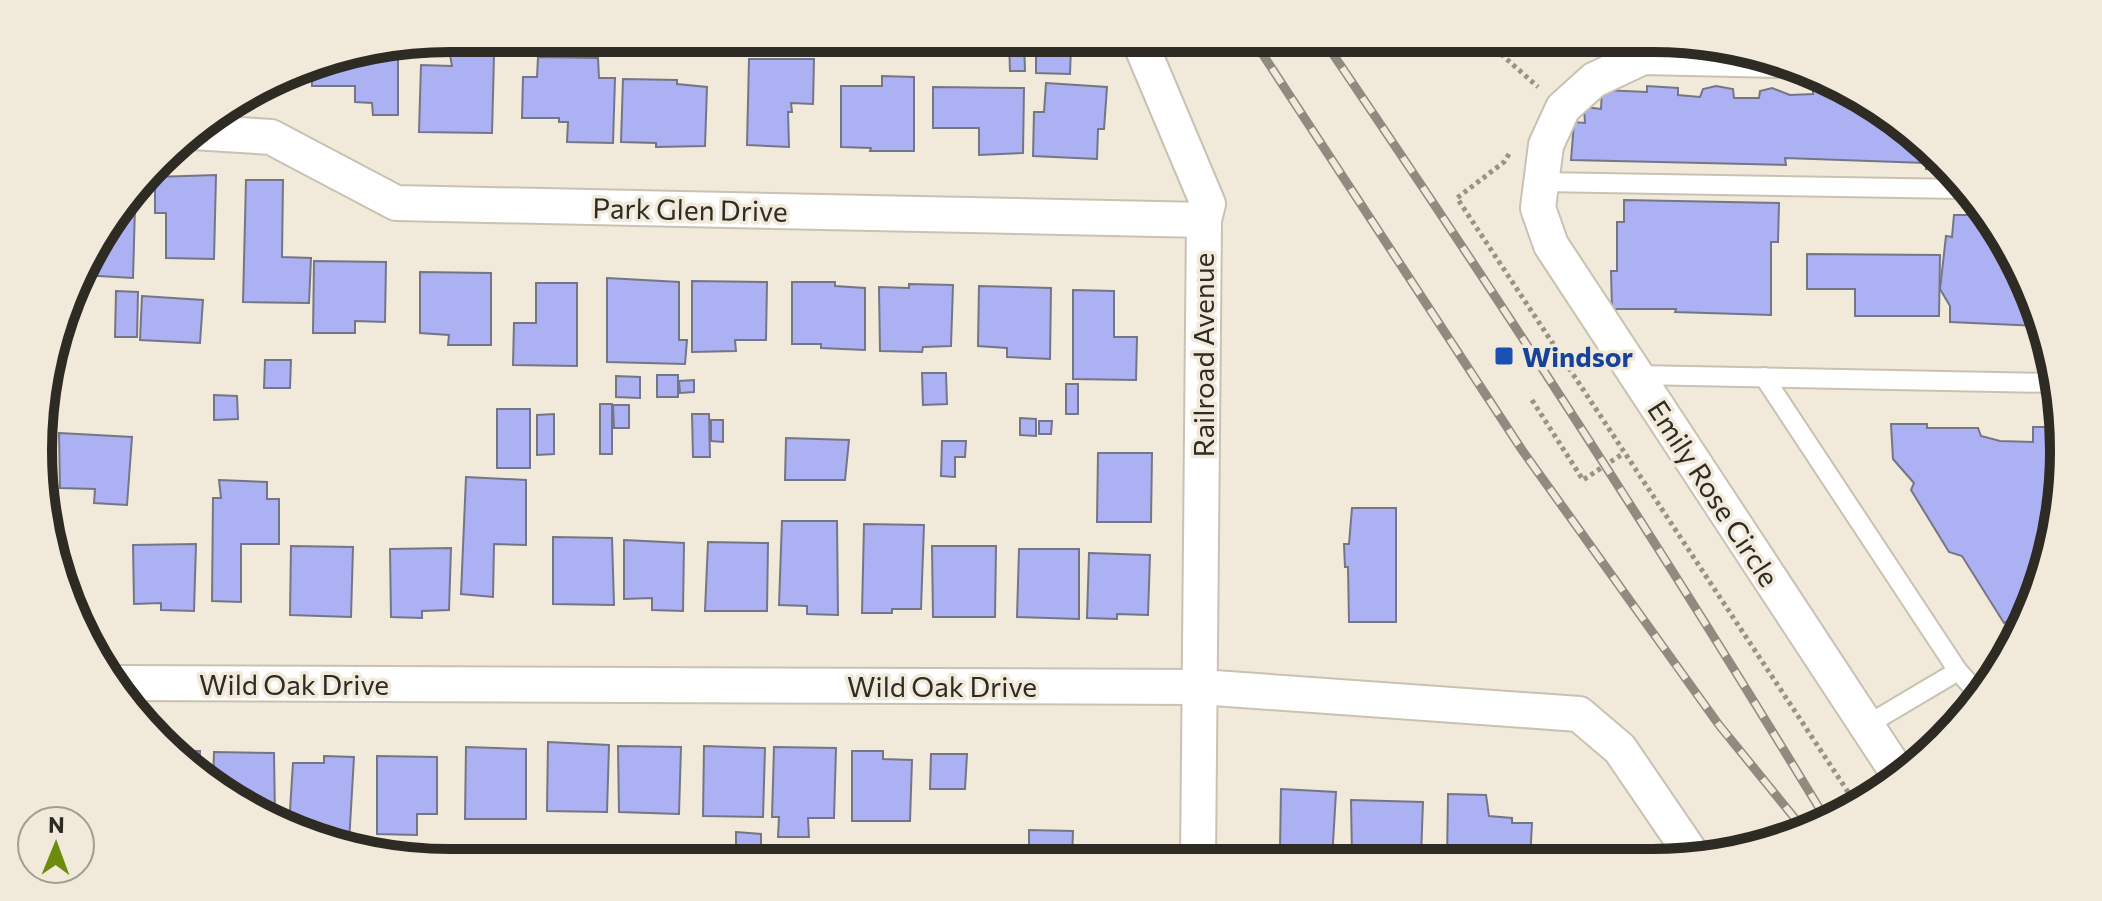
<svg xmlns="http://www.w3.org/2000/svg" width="2102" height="901" viewBox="0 0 2102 901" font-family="Commissioner,sans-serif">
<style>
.building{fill:#acb1f3;stroke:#757685;stroke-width:2}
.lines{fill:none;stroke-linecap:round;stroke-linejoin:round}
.lane-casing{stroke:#c9c2b2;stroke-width:22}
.street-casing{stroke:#c9c2b2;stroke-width:38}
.path{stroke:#989387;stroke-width:5;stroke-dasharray:4 4;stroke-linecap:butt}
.lane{stroke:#fff;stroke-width:18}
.street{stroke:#fff;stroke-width:34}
.rail-casing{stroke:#908b80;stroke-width:9}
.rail{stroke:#f1e9d9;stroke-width:6;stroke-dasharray:18;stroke-linecap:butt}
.transit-dot{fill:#1a4fb4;stroke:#f1e9d9;stroke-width:3}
.labels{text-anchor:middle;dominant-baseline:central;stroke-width:7;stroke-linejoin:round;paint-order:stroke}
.street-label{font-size:28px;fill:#2e2b25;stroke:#f1e9d9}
.transit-label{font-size:28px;font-weight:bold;fill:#164399;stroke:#f1e9d9;text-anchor:start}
.rim{fill:none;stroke:#2e2b25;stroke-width:10}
</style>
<rect width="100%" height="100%" fill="#f1e9d9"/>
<g class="building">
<polygon points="1024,41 1025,71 1010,71 1009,42"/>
<polygon points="1071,46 1070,74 1036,73 1036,47"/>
<polygon points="398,47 398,115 373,115 372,103 355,102 355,86 312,86 312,63 317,60"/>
<polygon points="450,55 494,56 492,133 419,132 421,65 452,66"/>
<polygon points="538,57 598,58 599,78 615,78 613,143 567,142 568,122 559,122 559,118 522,118 523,77 537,77"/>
<polygon points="749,59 814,59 813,104 791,103 792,112 788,112 789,147 747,145"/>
<polygon points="882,76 914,77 914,151 870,151 871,148 841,147 841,86 882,86"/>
<polygon points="623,79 677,80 677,84 707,87 705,146 656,147 656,143 621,142"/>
<polygon points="1046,83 1107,87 1104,129 1098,129 1097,159 1033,156 1034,112 1044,112"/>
<polygon points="1827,84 1924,141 1946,170 1926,169 1926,163 1785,158 1786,165 1571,160 1574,122 1585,123 1584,107 1601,109 1602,90 1647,92 1647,86 1678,88 1678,95 1700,97 1703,89 1716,86 1733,89 1734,98 1759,98 1760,91 1772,88 1790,95 1813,94 1813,87"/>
<polygon points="933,87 1024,88 1023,153 979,155 979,128 933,128"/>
<polygon points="216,175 214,259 166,258 166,213 155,213 155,177"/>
<polygon points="246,180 283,180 282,257 311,258 309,303 243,302"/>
<polygon points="1624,200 1779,203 1778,242 1771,242 1771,315 1675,312 1676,309 1612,309 1611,271 1617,271 1617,222 1624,222"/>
<polygon points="126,205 135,206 133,278 81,275 93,245"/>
<polygon points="1954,215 1981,215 2022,268 2037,326 1950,322 1950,306 1940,289 1946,236 1952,237"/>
<polygon points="1807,254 1940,255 1939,316 1855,316 1855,289 1807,289"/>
<polygon points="314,261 386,262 385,322 355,321 355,333 313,333"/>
<polygon points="420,272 491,273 491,345 448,345 449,335 420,333"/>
<polygon points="607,278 679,282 679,340 687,340 685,364 607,362"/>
<polygon points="692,281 767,282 766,340 735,340 736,351 692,352"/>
<polygon points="792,282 835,282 835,286 865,288 865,350 821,348 821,344 792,344"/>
<polygon points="536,283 577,283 577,366 513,365 514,323 536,323"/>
<polygon points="909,284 953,285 951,346 923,347 922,352 880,351 879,287 909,288"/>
<polygon points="979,286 1051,288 1050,359 1007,357 1007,348 978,346"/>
<polygon points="1073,290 1114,291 1114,337 1137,337 1136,380 1073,379"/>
<polygon points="116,291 138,292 137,337 115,337"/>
<polygon points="142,296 203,300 200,343 140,340"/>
<polygon points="265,360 291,360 290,388 264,388"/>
<polygon points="922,373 946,373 947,404 923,405"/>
<rect x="657" y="375" width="21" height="22"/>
<polygon points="616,376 640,377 640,398 616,397"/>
<polygon points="694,380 694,392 680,393 679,381"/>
<rect x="1066" y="384" width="12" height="30"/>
<polygon points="214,395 237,396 238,419 214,420"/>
<rect x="600" y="404" width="12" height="50"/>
<polygon points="613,405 629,405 629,428 614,428"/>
<rect x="497" y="409" width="33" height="59"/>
<polygon points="554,414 554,454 537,455 537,415"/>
<polygon points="692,414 709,414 710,457 693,457"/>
<polygon points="1020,418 1036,419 1036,436 1020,435"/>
<polygon points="711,420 723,420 723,442 711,441"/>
<polygon points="1039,421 1052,421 1051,434 1039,434"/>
<polygon points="1891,424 1927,424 1927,428 1978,428 1981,436 2000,441 2033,442 2033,427 2063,427 2042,584 2030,608 2004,623 1962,556 1949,552 1911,490 1914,483 1893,459"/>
<polygon points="59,433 132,437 127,505 94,503 95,489 60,488"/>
<polygon points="46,434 49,434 48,489 46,489"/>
<polygon points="786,438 849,440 845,480 785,480"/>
<polygon points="942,441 966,441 965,457 955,457 955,477 941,476"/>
<polygon points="1098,453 1152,453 1151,522 1097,522"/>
<polygon points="466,477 526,480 526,545 494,544 493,597 461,594"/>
<polygon points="219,480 267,482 267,499 279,499 279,544 241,544 241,602 212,601 213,498 221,498"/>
<polygon points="1352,508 1396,508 1396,622 1349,622 1348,567 1345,567 1344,544 1349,544"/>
<polygon points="782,521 837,521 838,615 807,614 807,606 779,605"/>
<polygon points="864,524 924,525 921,609 892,609 892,613 862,613"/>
<polygon points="553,537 612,538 614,605 553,604"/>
<polygon points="624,540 684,543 683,611 652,610 652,598 624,599"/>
<polygon points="708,542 768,543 767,611 705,611"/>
<polygon points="196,544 194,611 161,610 161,603 134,604 133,545"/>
<polygon points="291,546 353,547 351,617 290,615"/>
<polygon points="932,546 996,546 995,617 933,617"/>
<polygon points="451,548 449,610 422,611 422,618 391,617 390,549"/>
<polygon points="1019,549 1079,549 1079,619 1017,617"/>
<polygon points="1089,553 1150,555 1148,615 1117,614 1117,619 1087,618"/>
<polygon points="548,742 609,745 607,812 547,811"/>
<polygon points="618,746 681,747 679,814 619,812"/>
<polygon points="704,746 765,748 763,817 703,816"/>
<polygon points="466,747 526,749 526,819 465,819"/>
<polygon points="774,747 836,748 834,818 808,818 809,837 778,837 779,817 772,817"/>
<polygon points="176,751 200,751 199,778 199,777"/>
<polygon points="852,751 883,751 883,759 912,760 910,821 852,821"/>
<polygon points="214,752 274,753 275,818 213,785"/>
<polygon points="931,754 967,754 965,789 930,789"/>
<polygon points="324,756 354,757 349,843 317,841 289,826 293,763 324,763"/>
<polygon points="377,756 437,757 437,814 417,814 417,835 377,834"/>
<polygon points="1281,789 1336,792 1332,860 1314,861 1314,849 1303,851 1302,861 1282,861 1282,850 1280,850"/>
<polygon points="1448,794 1486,795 1489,816 1512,818 1512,823 1532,823 1530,860 1447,860"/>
<polygon points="1351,800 1423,802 1421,856 1414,856 1413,860 1365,860 1365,856 1352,856"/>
<polygon points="1029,830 1073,831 1072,861 1011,861 1011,849 1029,850"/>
<polygon points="736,832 761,834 761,862 736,862"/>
<polygon points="948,849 990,850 989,861 931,862 931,855 948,854"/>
<polygon points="1080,853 1111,855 1110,859 1143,861 1080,861"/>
<polygon points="1602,854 1627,855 1627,860 1602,860"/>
</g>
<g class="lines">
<g class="lane-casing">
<g id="lane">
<polyline points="1540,182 1961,189"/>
<polyline points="1637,375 2052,383"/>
<polyline points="1764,377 1958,671 1867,725"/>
<polyline points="1958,671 1977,692 1983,692"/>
</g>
</g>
<g class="street-casing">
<g id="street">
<polyline points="1138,38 1208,204 1204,220 1198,861"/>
<polyline points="1785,60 1643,57 1594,80 1563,108 1546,145 1538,208 1551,245 1901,778"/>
<polyline points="193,132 271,137 396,203 1204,220"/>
<polyline points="116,683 1200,687 1579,714 1620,749 1695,859"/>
</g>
</g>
<g class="path">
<polyline points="1483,38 1538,87"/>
<polyline points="1509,154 1504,162 1457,198 1856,804"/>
<polyline points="1532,400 1583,480 1624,453"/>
</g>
<use href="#lane" class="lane"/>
<use href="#street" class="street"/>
<g class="rail-casing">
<g id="rail">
<polyline points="1252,38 1522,450 1719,725 1806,832"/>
<path d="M1322 38C1497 295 1666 555 1827 821"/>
</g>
</g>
<use href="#rail" class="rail"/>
</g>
<rect class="transit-dot" x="1494" y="346" width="20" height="20" rx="4"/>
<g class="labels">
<g class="street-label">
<text transform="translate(690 209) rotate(1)">Park Glen Drive</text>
<text transform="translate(1203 355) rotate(-90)">Railroad Avenue</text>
<text transform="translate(1714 493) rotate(57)">Emily Rose Circle</text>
<text x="294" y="684">Wild Oak Drive</text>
<text x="942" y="686">Wild Oak Drive</text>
</g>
<g class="transit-label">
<text x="1522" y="356">Windsor</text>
</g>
</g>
<path d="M0 0H2102V901H0ZM450 52H1652A398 398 0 0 1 2050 450V451A398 398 0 0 1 1652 849H450A398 398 0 0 1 52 451V450A398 398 0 0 1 450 52Z" fill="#f1e9d9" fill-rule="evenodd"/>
<path class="rim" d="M450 52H1652A398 398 0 0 1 2050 450V451A398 398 0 0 1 1652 849H450A398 398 0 0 1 52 451V450A398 398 0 0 1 450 52Z"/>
<g transform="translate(56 845) rotate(1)"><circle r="38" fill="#f1e9d9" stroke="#a39d91" stroke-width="2"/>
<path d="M0-6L14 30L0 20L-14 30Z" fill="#6d8c0d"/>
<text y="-12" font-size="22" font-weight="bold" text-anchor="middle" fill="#2e2b25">N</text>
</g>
</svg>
